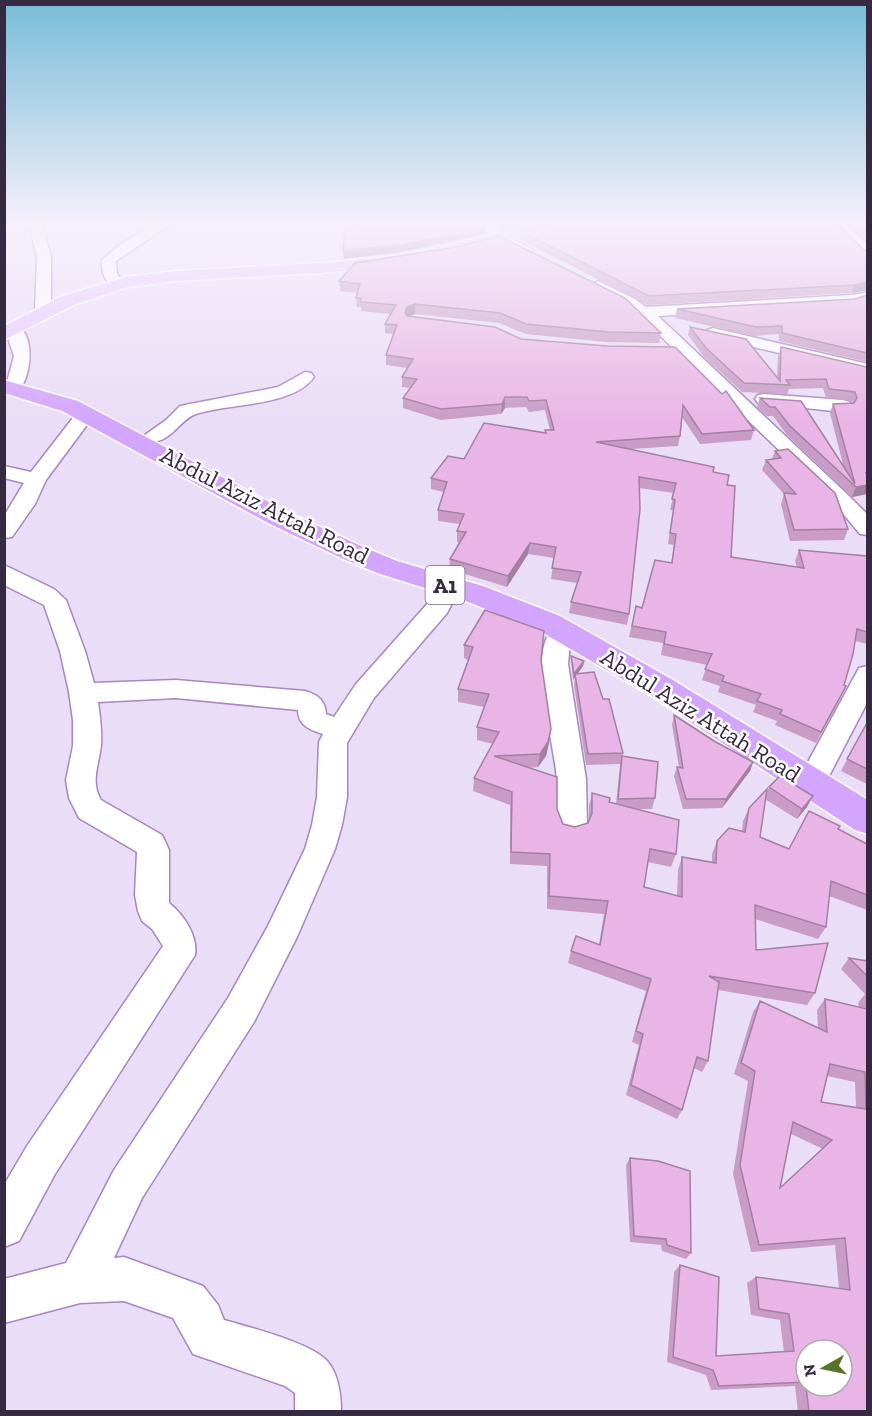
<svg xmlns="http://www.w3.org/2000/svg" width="872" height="1416" viewBox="0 0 872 1416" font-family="'Zilla Slab',serif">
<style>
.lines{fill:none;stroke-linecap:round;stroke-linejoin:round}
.minor-casing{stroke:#a786c3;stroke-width:3}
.major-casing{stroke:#fff;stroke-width:3}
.highway-casing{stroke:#fff;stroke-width:3}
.minor{fill:#fff;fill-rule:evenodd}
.major{fill:#e5c9fe;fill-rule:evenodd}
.highway{fill:#d4a5fd;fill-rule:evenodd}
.wall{fill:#c89cc6;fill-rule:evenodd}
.shaded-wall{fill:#a37fa1}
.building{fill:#e9b5e6;stroke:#a37fa1;stroke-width:1.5;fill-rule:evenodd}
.labels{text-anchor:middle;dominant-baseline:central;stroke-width:5;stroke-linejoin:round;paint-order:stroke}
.shield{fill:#fff;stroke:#72697b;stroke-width:1.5}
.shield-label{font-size:22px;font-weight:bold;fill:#362942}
.street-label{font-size:24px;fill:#362942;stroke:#fff}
</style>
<rect width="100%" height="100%" fill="#eaddf7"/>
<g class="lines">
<g class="minor-casing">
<g id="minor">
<polygon points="29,224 42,224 51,257 51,313 43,318 35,313 37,257"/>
<path d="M155 224H171L116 261 117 274 125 284 118 288C105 285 101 272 102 260L121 244Z"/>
<path d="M478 224H493L506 235 533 250 526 254C508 250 490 238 478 224Z"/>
<polygon points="832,224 845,224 868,245 868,257 863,256"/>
<polygon points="598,281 635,299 646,307 852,295 868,292 868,301 852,305 658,316 849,496 868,515 868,535 860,534 835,504 647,323 625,305 593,289 590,286"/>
<path d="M13 324C35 330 32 370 22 386H10L7 382 14 356 5 329Z"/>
<polygon points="713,328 868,364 868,374 707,336 705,333 707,330"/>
<path d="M305 372 311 373 314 377C293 407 229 403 196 414 179 419 170 447 145 441L142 437 166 420 180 406 278 387Z"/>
<polygon points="764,394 843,400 850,402 852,406 850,410 843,412 758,403 755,399 758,395"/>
<polygon points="86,408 93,410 95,414 46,480 35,504 12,537 4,538 4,516 24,483 4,478 4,466 31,472 79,410"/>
<path d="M4 565 54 589 66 600 85 651 94 683 176 680 305 691C318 695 325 700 326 714L334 717 356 684 428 603 441 581 449 578 457 581 461 586 447 613 374 698 347 743V797L342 825 335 849 297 937 254 1022 142 1198 114 1258 124 1257 203 1286 218 1305 224 1320C248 1327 313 1343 328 1362 339 1376 341 1395 341 1412H295V1393L285 1386 193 1354 173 1318 124 1301 80 1303 4 1323V1279L66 1263 114 1170 228 998 268 926 305 849 312 825 317 797 319 742 323 734C311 730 298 726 298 710L176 698 98 702C100 716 102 731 101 745 99 765 90 782 101 800L162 835 169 850V903C184 915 198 936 195 955L55 1174 19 1241 4 1247V1185L27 1146 163 946 152 929 142 921 138 911 135 895 137 852 79 818 69 798 66 780 73 746V720L69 692 60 651 44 605 4 585Z"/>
<path d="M565 625 574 627 577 633 570 643 568 664 586 779 587 826 583 835 572 838 561 835C553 818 558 798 557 780 554 742 534 678 545 642 548 632 556 627 565 625Z"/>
<polygon points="868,666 868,701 828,778 818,781 808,778 804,770 808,762 859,668"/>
</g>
</g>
<g class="major-casing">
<g id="major">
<polygon points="530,224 556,224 554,227 460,253 454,252 451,248 454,244"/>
<polygon points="398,256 404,257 407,261 404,265 322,273 176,281 128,287 76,304 4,340 4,326 62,296 126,277 176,271 322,263"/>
</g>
</g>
<g class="highway-casing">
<polygon id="highway" points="4,380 78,401 288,512 361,546 397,561 483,586 560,616 673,680 868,800 868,834 855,830 651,696 538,630 463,600 377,573 341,558 270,524 62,411 4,393"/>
</g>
<use href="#minor" class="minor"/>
<use href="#major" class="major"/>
<use href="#highway" class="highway"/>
</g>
<g class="wall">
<polygon points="496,224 525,224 503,230"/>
<polygon points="848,224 867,224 867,242"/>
<polygon points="520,231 864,250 867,250 852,293 648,305 519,239"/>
<polygon points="355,263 661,333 659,343 606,342 526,334 499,323 415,314 409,316 521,339 754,430 751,440 700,444 682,417 680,436 678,446 631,449 713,472 727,485 731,557 797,567 795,561 799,550 867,556 867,644 855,641 841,697 816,743 775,725 777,721 753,712 756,705 718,692 720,686 702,680 707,665 661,655 663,643 629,637 636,606 642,608 671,563 674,545 668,544 673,510 670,510 674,493 639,488 629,614 627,625 569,613 571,602 577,583 551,579 554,558 528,554 507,587 449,569 450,559 459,542 457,542 457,531 460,524 438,521 438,510 444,492 431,489 431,478 464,459 545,433 545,430 550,430 545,410 529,412 526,407 505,408 501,414 441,420 403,408 403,398 410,388 402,387 402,377 407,368 386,365 386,355 394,334 385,333 385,324 391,314 361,311 361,307 357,307 356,298 357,293 340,291 339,281"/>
<polygon points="867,295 867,362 779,341 779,334 754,336 675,318 677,309 855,299"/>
<polygon points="690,327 777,378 778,356 781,347 867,367 867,494 852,497 787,435 773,416 767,416 757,407 760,398 801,401 844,468 830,413 833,404 853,403 852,401 826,398 823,388 789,389 787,394 742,392 704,357 688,335"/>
<polygon points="775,451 848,529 844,540 790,541 781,504 784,494 762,470 766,460 772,459"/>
<polygon points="464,645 541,660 549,743 546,756 538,767 529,768 557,809 563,824 575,827 588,823 589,820 589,806 592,793 609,802 616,804 620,764 586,765 574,685 575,677 573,680 571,661 571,656 584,661 583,666 577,674 603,699 623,753 622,756 655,798 652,809 637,809 676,854 671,867 648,862 644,887 677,896 678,870 682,857 712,862 712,854 717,841 742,831 743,821 749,808 766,794 769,787 807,807 797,819 765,799 760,837 789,849 838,829 867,844 867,910 829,896 826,927 818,939 755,919 756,950 815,993 807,1005 718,990 708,1061 702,1072 694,1068 682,1110 677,1119 626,1095 639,1045 632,1042 646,991 568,963 571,951 599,945 604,914 547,909 547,866 510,864 510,805 473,791 474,778 493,744 477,740 477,727 484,707 458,702 458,689 468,660 464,658"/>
<polygon points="674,715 714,741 753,762 750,771 722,808 683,809 674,776 677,767 679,767 672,725"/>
<polygon points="867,723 867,784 841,771"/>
<path d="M849 958 867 961V1412H798L795 1386 711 1390 706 1375 667 1362 674 1272 680 1265 716 1356 784 1352 780 1320 751 1315 747 1283 756 1277 839 1289 835 1245 751 1252 733 1174 748 1081 734 1074 753 1012 760 1001 818 1027 817 1010 825 999 859 1007 858 1003 865 994 841 969ZM827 1076 855 1082 856 1107 821 1102ZM791 1134 823 1149 780 1188Z"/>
<polygon points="630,1158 691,1253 686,1259 662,1251 661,1245 630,1242 626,1165"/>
</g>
<g class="shaded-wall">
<polygon points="504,224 525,224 503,230"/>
<polygon points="487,227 486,234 402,252 344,259 343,251"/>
<polygon points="867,282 867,290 852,293 854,285"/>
<polygon points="415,304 415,314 407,317 405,313 407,307"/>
<polygon points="505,397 505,408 501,414 502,404"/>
<polygon points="867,485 867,494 852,497 856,487"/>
<polygon points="530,543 528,554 507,587 508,576"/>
<polygon points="584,661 583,666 576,676 575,674 575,677 573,680 574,674"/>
<polygon points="551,729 549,743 546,756 538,767 540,754"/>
<polygon points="753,762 750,771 722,808 726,799"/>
<polygon points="813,796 807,807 797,819 802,809"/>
</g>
<g class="building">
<polygon points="351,224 483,224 487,227 402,245 343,251 345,229 353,227"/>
<polygon points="547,224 838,224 864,250 867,250 867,282 854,285 649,296 520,231"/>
<polygon points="858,224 867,224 867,232"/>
<polygon points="499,236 625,298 661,333 608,332 526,324 500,313 415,304 407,307 405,313 407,316 495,327 521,339 607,346 675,347 722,394 726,391 754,430 702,434 683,405 680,436 596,442 714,467 713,472 729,475 727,485 735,486 731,557 804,568 799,550 867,556 867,632 857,629 853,654 844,685 846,686 821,732 780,714 782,710 757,701 761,694 722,681 724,676 705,669 712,654 664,644 666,632 632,626 636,606 642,608 655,560 672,563 676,534 670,533 675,500 672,499 676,483 639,477 640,509 629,614 571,602 581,572 552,568 556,547 530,543 508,576 450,559 466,532 457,531 464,514 438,510 447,482 431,478 448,456 464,459 484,423 546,433 545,430 554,430 546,400 529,401 527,397 505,397 502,404 441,409 403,398 417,379 402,377 413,359 386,355 397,325 385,324 396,305 361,302 361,298 356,298 360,284 339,281 355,263 457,247"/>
<polygon points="867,295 867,353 782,333 782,326 756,327 677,309 855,299"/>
<polygon points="690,327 746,339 780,381 781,347 867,367 867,473 866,473 867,475 867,485 856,487 790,426 775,407 770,407 760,398 801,401 855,484 833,404 854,403 857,398 855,392 829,389 826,379 786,380 790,385 744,383 706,348"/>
<polygon points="788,449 835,493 848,529 794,530 784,493 796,494 766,460 781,458 775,451"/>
<polygon points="485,610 544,631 541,660 551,729 548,742 540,754 494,756 557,777 557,809 563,824 575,827 588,823 592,813 592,793 610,798 609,802 679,820 676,854 650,849 644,887 682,897 682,857 716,863 717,841 729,828 745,832 749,808 767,789 760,837 789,849 809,811 840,826 838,829 867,844 867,895 831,881 826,927 755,905 756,950 828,943 815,993 709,976 719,982 708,1061 697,1057 682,1110 631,1085 643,1034 636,1031 651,979 571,951 576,936 600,945 608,901 549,896 550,854 511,852 512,792 474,778 499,732 477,727 489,694 458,689 473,647 464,645"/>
<polygon points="571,656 584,661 574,674"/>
<polygon points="594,672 603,699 609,699 623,753 588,754 575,674"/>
<polygon points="674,715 714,741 753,762 726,799 686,799 677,767 683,768"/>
<polygon points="867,723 867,769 847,759"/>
<polygon points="622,756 658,762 655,798 618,799"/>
<polygon points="780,776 813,796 802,809 769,787"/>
<polygon points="849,958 867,961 867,976"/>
<path d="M825 999 867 1009V1412H809L806 1386H842V1350H806V1385V1382L719 1386 713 1370 673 1357 680 1265 719 1277 716 1356 794 1351 789 1314 759 1309 756 1277 850 1290 845 1238 759 1245 740 1165 755 1071 741 1063 760 1001 827 1032ZM830 1064 865 1072 866 1109 821 1102ZM793 1122 832 1140 780 1188Z"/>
<polygon points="630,1158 658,1161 690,1171 691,1253 667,1245 666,1239 634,1236"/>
</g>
<linearGradient id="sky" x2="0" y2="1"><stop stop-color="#77bcd8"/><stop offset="0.53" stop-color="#f6f0fb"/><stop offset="1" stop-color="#f6f0fb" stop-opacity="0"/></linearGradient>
<rect width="872" height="422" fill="url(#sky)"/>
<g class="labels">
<rect class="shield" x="425.5" y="566" width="39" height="38" rx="4.5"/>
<g class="shield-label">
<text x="445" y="585">A1</text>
</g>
<g class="street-label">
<text transform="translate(265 505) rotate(27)">Abdul Aziz Attah Road</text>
<text transform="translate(701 715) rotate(32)">Abdul Aziz Attah Road</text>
</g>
</g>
<rect width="872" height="1416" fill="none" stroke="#362942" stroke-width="12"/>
<g transform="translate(824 1368) rotate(261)"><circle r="28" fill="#ffffff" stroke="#afa9b3" stroke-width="1.5"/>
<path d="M0-4.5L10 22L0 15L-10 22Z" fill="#56752a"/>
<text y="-9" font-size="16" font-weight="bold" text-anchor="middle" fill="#362942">N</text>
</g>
</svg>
